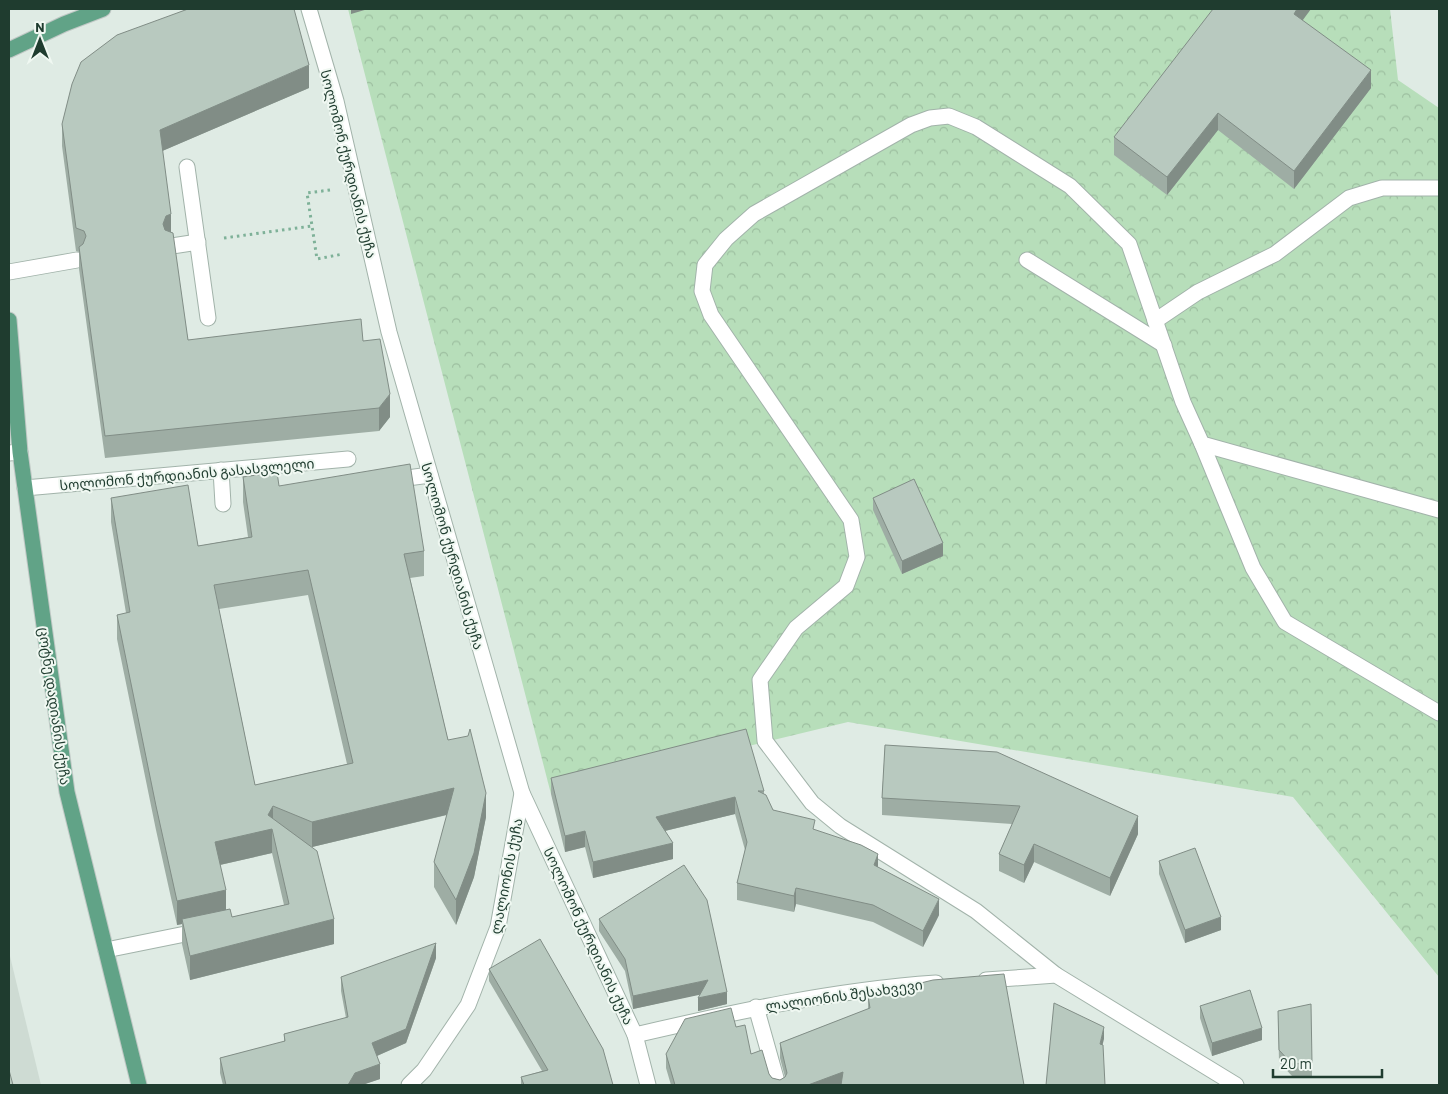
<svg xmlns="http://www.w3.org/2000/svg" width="1448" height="1094" viewBox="0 0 1448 1094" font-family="Barlow,'Noto Sans Georgian',sans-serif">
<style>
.built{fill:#cedbd3}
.forest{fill:url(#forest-crowns)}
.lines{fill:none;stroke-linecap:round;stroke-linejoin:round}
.minor-casing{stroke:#a2b3aa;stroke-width:17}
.major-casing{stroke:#c0c8c5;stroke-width:17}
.path{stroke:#7eb198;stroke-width:3;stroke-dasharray:2.5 4;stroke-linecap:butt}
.minor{stroke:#fff;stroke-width:15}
.major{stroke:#61a387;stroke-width:15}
.wall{fill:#9eada4;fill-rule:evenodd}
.shaded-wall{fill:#818d86}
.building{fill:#b8c9bf;stroke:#818d86;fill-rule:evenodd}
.labels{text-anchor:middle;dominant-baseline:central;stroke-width:4;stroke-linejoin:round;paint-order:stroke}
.street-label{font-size:14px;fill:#1f3c2f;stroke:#f0f8f2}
</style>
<defs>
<pattern id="forest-crowns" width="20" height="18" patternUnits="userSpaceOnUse" patternTransform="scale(1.25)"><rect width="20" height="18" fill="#b7deba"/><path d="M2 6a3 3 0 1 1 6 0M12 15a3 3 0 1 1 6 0" fill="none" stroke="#9dbfa0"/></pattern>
</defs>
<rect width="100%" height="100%" fill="#dfebe4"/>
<polygon class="built" points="9,952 41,1085 9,1085"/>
<polygon class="forest" points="348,9 1390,9 1398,80 1439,108 1439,977 1293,797 848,722 551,794"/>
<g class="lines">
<g class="minor-casing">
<g id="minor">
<polyline points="309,9 336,101 389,332 522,793 635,1035 648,1085"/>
<polyline points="187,167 208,318"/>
<polyline points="172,246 198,242"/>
<polyline points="1027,260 1164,345"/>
<polyline points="9,272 77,260"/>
<polyline points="1155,321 1198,292 1275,254 1349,198 1382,188 1439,188"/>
<polyline points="1202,444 1253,568 1285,622 1439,713"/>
<polyline points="9,453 20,452"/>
<polyline points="221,470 223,504"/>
<polyline points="392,480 430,475"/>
<polyline points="25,488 348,459"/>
<polyline points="106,950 200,931"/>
<polyline points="1056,975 976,911 840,826 812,803 765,741 760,680 796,628 846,586 857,557 851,520 711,315 702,291 705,265 726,239 754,214 911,125 930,118 949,116 976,127 1070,186 1129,244 1183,402 1202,444 1439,510"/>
<polyline points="986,980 1056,975 1236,1085"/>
<polyline points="756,1007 778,1085"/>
<path d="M635 1035C734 1012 834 990 936 983"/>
<polyline points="409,1085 424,1070 468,1005 498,927 522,793"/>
</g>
</g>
<g class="major-casing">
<g id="major">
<polyline points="9,50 64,24 103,9"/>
<polyline points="9,320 20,452 67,792 139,1085"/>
</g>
</g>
<g class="path">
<polyline points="330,190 307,193 317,259 343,254"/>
<polyline points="224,238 312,226"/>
</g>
<use href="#minor" class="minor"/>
<use href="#major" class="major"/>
</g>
<g class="wall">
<polygon points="1302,20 1371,88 1294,189 1218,130 1167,195 1114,155 1114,137"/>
<polygon points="309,88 162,151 171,232 188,340 363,341 390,417 379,431 105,458 79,269 79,252 76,251 62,146 62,124"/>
<path d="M243 477 279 486 424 551V576L410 578 448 740 486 817 474 877 456 925 434 887V862L447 815 312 847 310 846 334 944 190 980 182 944V924L177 925 156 830 117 639V615L126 613 111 522V498L198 546 248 537 243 502ZM308 595 347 764 255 785 219 609ZM272 853 284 905 232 917 226 910 220 865Z"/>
<polygon points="873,498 943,556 902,574 873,510"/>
<polygon points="885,745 1138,834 1110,896 1034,862 1024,883 999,871 999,854 1012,824 882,815 882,798"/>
<polygon points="551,778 764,791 764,794 773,810 815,830 878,868 939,915 923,947 873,922 796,904 794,912 737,900 737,883 745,850 735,814 665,831 673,859 593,878 585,847 565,852 551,794"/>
<polygon points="1159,861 1221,930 1185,943 1159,874"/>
<polygon points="599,919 727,1004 698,1011 700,994 633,1009 625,971 599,931"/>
<polygon points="436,958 406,1043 377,1056 380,1079 362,1085 223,1085 220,1073 220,1058 284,1042 284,1034 346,1018 341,991 341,977"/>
<polygon points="489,969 613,1085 521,1085 521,1077 542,1071 489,981"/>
<polygon points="868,996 1024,1085 671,1085 666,1068 666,1054 736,1027 751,1054 769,1074 772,1078 780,1080 785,1077 780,1058 780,1043 868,1009"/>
<polygon points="1200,1006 1262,1040 1212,1056 1200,1018"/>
<polygon points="1278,1011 1312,1063 1312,1076 1292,1076 1279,1062"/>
</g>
<g class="shaded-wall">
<polygon points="351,9 368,9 351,14"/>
<polygon points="1297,9 1311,9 1294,32 1294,14"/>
<polygon points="309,65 309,88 160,152 160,130"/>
<polygon points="1371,70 1371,88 1294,189 1294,171"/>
<polygon points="1218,113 1218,130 1167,195 1167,177"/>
<polygon points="171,214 171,237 166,239 163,224 166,216"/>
<polygon points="390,394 390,417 379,431 379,408"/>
<polygon points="943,543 943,556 902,574 902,561"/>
<polygon points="454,788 454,813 312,847 312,822"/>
<polygon points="486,793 486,817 474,877 456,925 456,900"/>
<polygon points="735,797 735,814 656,833 656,817"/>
<polygon points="273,806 273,830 272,829 272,853 215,866 215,842 268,815"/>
<polygon points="1138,816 1138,834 1110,896 1110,878"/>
<polygon points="585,831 585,847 565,852 565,836"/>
<polygon points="673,843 673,859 593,878 593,862"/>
<polygon points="1034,844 1034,862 1024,883 1024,865"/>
<polygon points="878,854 878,871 874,865"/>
<polygon points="796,888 796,904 794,912 794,896"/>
<polygon points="226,890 226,915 182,919 182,924 177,925 177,901"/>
<polygon points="939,899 939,915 923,947 923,931"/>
<polygon points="1221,917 1221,930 1185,943 1185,930"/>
<polygon points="334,919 334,944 190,980 190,956"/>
<polygon points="436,943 436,958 406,1043 372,1058 372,1043"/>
<polygon points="708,980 708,993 633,1009 633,996"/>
<polygon points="727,992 727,1004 698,1011 698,998"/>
<polygon points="1104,1027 1104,1039 1100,1055 1100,1044"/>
<polygon points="1262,1028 1262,1040 1212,1056 1212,1043"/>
<polygon points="380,1064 380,1079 362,1085 348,1085 355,1073"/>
<polygon points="843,1072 843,1085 808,1085"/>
</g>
<g class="building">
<polygon points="188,9 294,9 309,65 160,130 171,214 166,216 163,224 165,230 173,233 188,340 361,319 363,341 380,339 390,394 379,408 105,436 79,247 83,244 86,236 84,231 76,228 62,124 72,84 81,62 117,35"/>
<polygon points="1213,9 1297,9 1294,14 1371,70 1294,171 1218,113 1167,177 1114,137"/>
<path d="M410 464 424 551 404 554 448 740 468 736 470 729 486 793 474 853 456 900 434 862 454 788 312 822 273 806 268 815 317 851 334 919 190 956 182 919 230 909 232 917 289 904 272 829 215 842 226 890 177 901 156 806 117 615 130 612 111 498 188 485 198 546 252 537 243 477 277 472 279 486ZM308 570 353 763 255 785 214 585Z"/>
<polygon points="914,479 943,543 902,561 873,498"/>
<polygon points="746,729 764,791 758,791 766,795 773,810 815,820 813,829 861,845 878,854 874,865 939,899 923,931 873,905 796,888 794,896 737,883 747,842 735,797 656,817 673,843 593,862 585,831 565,836 551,778"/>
<polygon points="885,745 997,752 1138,816 1110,878 1034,844 1024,865 999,854 1020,806 882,798"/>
<polygon points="1195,848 1221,917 1185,930 1159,861"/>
<polygon points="684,865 707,900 727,992 698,998 708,980 633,996 625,959 599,919"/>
<polygon points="540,939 603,1049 613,1085 524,1085 521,1077 548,1070 489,969"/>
<polygon points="436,943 406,1029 372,1043 380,1064 355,1073 348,1085 226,1085 220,1058 285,1041 284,1034 348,1017 341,977"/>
<polygon points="1004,974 1024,1085 841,1085 843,1072 808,1085 675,1085 666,1054 685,1019 731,1008 736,1027 745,1025 751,1054 762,1050 769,1074 772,1078 780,1080 785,1077 787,1073 780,1043 870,1008 868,996 933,980"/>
<polygon points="1250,990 1262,1028 1212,1043 1200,1006"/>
<polygon points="1054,1003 1104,1027 1100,1044 1103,1045 1105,1085 1046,1085"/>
<polygon points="1311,1004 1312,1063 1292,1064 1279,1050 1278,1011"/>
<polygon points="9,1070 13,1085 9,1085"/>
</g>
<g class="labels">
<g class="street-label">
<text transform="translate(349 164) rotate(76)">სოლომონ ქურდიანის ქუჩა</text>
<text transform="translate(187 474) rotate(-5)">სოლომონ ქურდიანის გასასვლელი</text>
<text transform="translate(453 556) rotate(74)">სოლომონ ქურდიანის ქუჩა</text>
<text transform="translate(55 706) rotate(82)">ცოტნე დადიანის ქუჩა</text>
<text transform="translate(506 876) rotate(-79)">ლალიონის ქუჩა</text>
<text transform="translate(589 936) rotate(65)">სოლომონ ქურდიანის ქუჩა</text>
<text transform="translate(844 995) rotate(-8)">ლალიონის შესახვევი</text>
</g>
</g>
<rect width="1448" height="1094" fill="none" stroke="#1f3c2f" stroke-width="20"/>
<g transform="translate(40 40)" stroke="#f0f8f2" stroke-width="4" paint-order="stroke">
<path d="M0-4L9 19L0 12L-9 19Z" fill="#1f3c2f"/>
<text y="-8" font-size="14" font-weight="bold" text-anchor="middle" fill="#1f3c2f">N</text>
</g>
<path d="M1273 1069v8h109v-8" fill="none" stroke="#1f3c2f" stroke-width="2.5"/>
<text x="1280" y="1069" font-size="15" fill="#1f3c2f" stroke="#f0f8f2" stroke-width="4" paint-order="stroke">20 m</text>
</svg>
